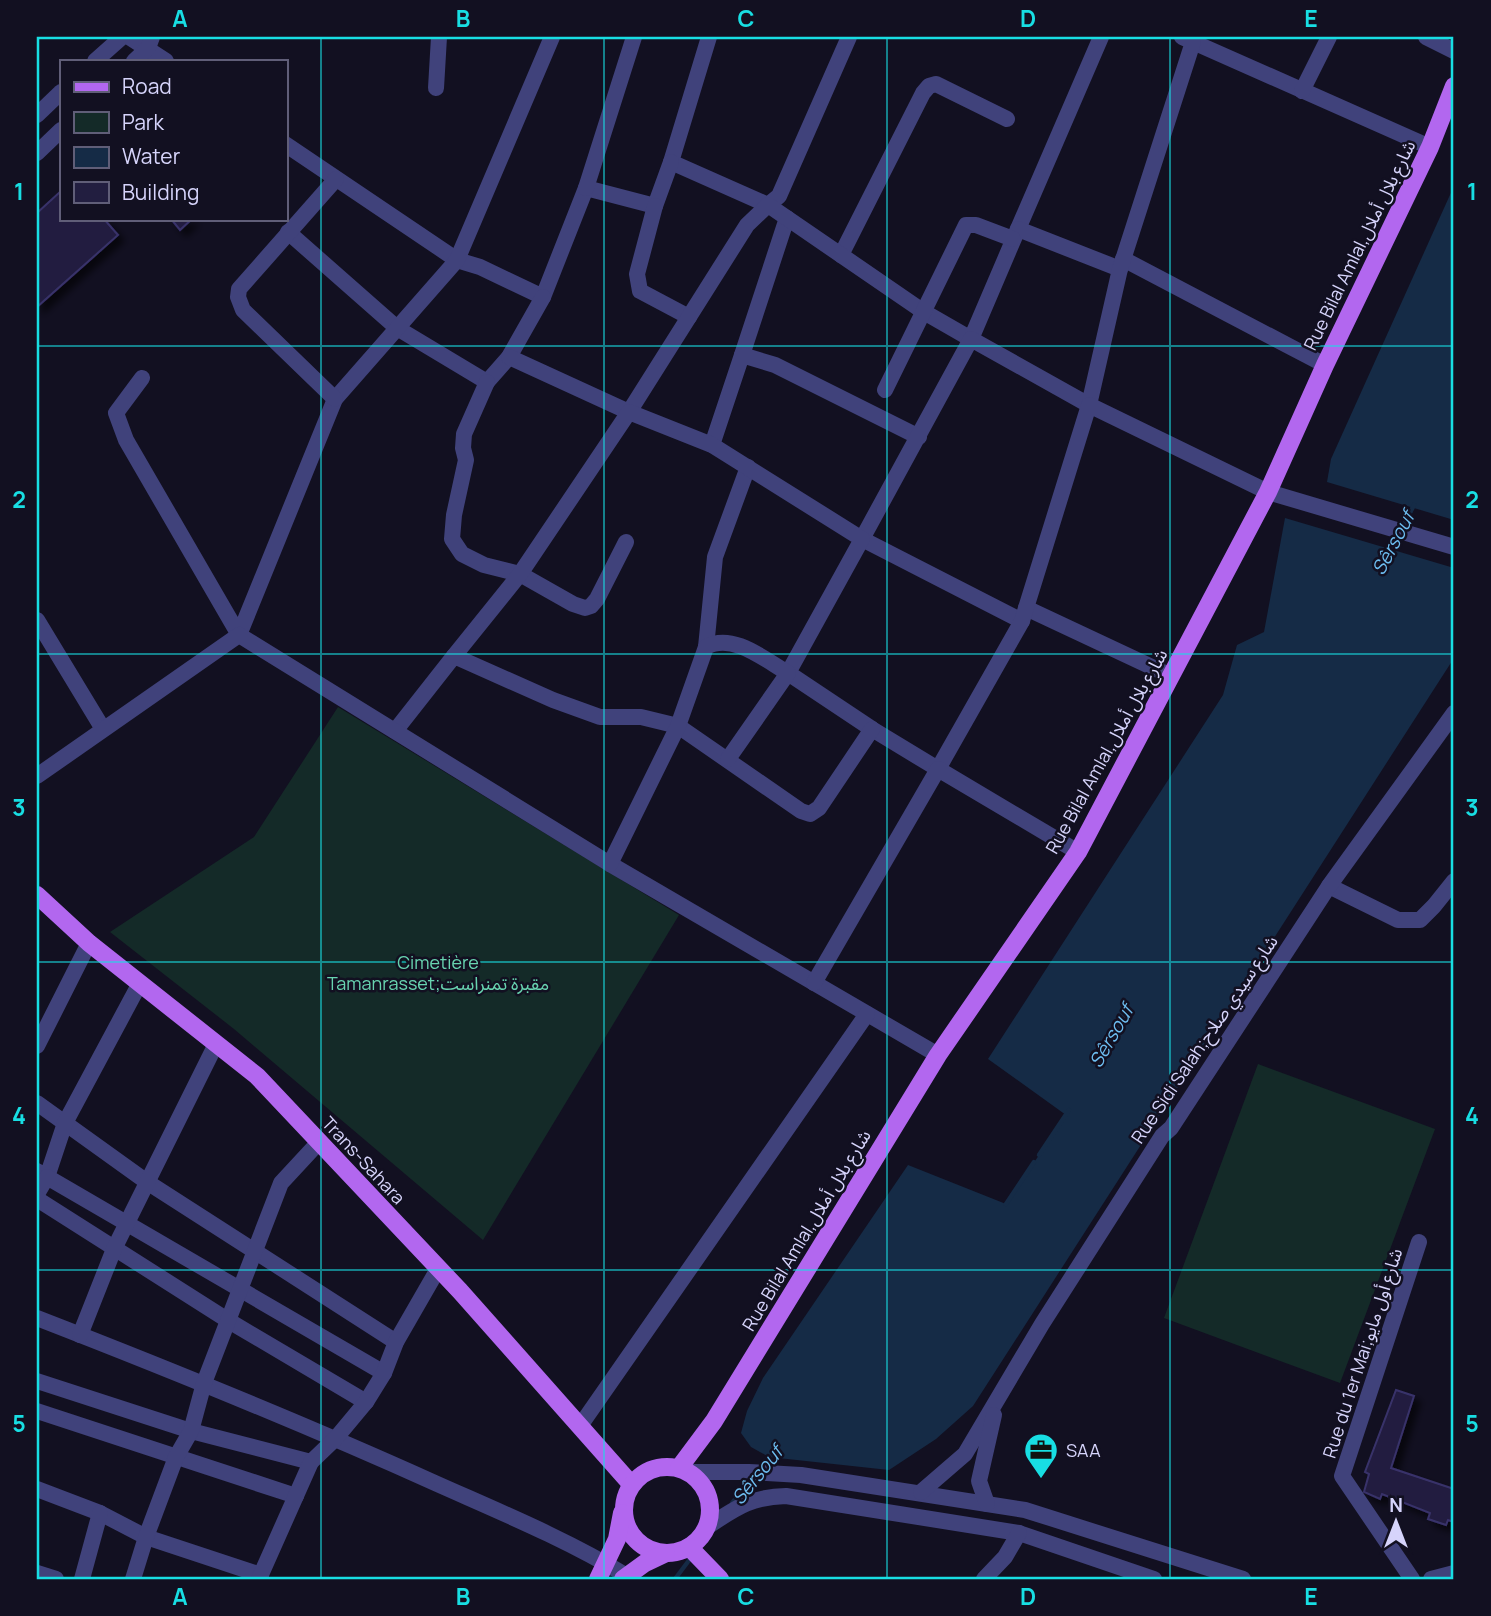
<svg xmlns="http://www.w3.org/2000/svg" width="1491" height="1616" viewBox="0 0 1491 1616" font-family="Manrope,'Noto Sans Arabic',sans-serif">
<style>
.green{fill:#142a28}
.water{fill:#152b46}
.lines{fill:none;stroke-linecap:round;stroke-linejoin:round}
.stream{stroke:#152b46;stroke-width:4.5}
.building{fill:#221e40;stroke:#39326a;stroke-width:2;filter:url(#shadow)}
.minor{stroke:#40427b;stroke-width:16}
.major{stroke:#b267ef;stroke-width:18}
.grid{fill:none;stroke:#18dee3;stroke-width:2;stroke-opacity:0.55}
.labels{text-anchor:middle;dominant-baseline:central;stroke-width:5;stroke-linejoin:round;paint-order:stroke}
.street-label{font-size:18px;fill:#d6d4fb;stroke:#121021}
.park-label{font-size:18px;fill:#68d3b0;stroke:#121021}
.poi-label{font-size:18px;fill:#d6d4fb;stroke:#121021;text-anchor:start}
.water-label{font-size:19px;font-style:italic;fill:#6dbdf0;stroke:#121021}
.neatline{fill:none;stroke:#18dee3;stroke-width:2.5}
.grid-label{font-size:23px;text-anchor:middle;font-weight:bold;fill:#18dee3}
</style>
<defs>
<filter id="shadow"><feDropShadow dx="6" dy="6" stdDeviation="3.5" flood-color="#0009"/></filter>
</defs>
<rect width="100%" height="100%" fill="#121021"/>
<g class="green">
<polygon points="338,707 679,915 483,1240 234,1029 110,932 254,837"/>
<polygon points="1258,1064 1435,1129 1340,1383 1164,1318"/>
</g>
<g class="water">
<polygon points="1454,186 1454,520 1327,482 1331,459"/>
<polygon points="1285,518 1454,568 1454,658 973,1406 936,1439 889,1470 769,1457 751,1447 741,1433 747,1411 763,1378 908,1165 1006,1204 1066,1115 988,1059 1223,695 1237,645 1264,632"/>
</g>
<g class="lines">
<g class="stream">
<polyline points="1402,528 1414,505"/>
<polyline points="1389,553 1398,536"/>
<polyline points="1039,1155 1069,1110"/>
<polyline points="1006,1204 1034,1162"/>
<polyline points="760,1468 772,1453"/>
<polyline points="732,1503 752,1477"/>
<polyline points="698,1548 712,1530"/>
<polyline points="675,1579 693,1555"/>
</g>
</g>
<g class="building">
<polygon points="61,191 61,219 104,219 118,235 37,307 37,213"/>
<polygon points="171,219 192,219 180,230"/>
<polygon points="1396,1390 1414,1396 1391,1468 1454,1489 1454,1522 1448,1520 1446,1525 1428,1519 1430,1513 1382,1494 1380,1499 1364,1492 1369,1474 1365,1472"/>
</g>
<g class="lines">
<g class="minor">
<polyline points="129,37 166,61"/>
<polyline points="709,37 671,162 768,205 779,196 849,37"/>
<polyline points="1196,37 1193,42 1430,147"/>
<polyline points="1426,37 1454,51"/>
<polyline points="95,61 122,37"/>
<polyline points="134,61 148,48 152,37"/>
<polyline points="436,88 439,37"/>
<polyline points="1302,91 1329,37"/>
<polyline points="37,115 61,92"/>
<polyline points="285,144 457,260 480,267 543,297 586,188 655,206 671,162"/>
<polyline points="37,153 61,130"/>
<polyline points="586,188 634,37"/>
<polyline points="655,206 637,274 640,291 689,317"/>
<polyline points="1018,229 1101,37"/>
<polyline points="288,232 397,328 487,382 509,357 543,297"/>
<polyline points="841,255 923,93 929,86 936,84 1007,119"/>
<polyline points="1123,259 1325,365"/>
<polyline points="742,355 787,218"/>
<polyline points="509,357 629,412 747,225 768,205 924,312 971,339 1018,229 1120,269"/>
<polyline points="142,378 116,413 126,440 239,635 335,399 457,260 552,37"/>
<polyline points="487,382 464,434 463,448 466,460 454,515 452,539 462,554 484,565 520,574 573,604 585,608 591,606 597,599 626,542"/>
<polyline points="885,390 966,225 976,225 1013,239"/>
<polyline points="335,399 243,310 238,297 239,289 336,179"/>
<polyline points="712,445 742,355 775,365 919,437"/>
<polyline points="1026,608 1171,676"/>
<polyline points="37,620 103,729"/>
<polyline points="1022,621 862,539 971,339 1089,405 1120,269 1193,42 1182,37"/>
<polyline points="706,647 715,557 748,467"/>
<polyline points="454,656 520,574 629,412 712,445 862,539 788,673 872,729 938,769 1022,621 1089,405 1268,492 1454,547"/>
<polyline points="395,731 454,656 553,700 600,717 641,717 678,726 801,811 810,814 819,808 872,729"/>
<polyline points="37,776 239,635 610,864 938,1055"/>
<path d="M610 864 678 726 706 647C733 632 765 660 788 673L728 759"/>
<polyline points="1329,886 1398,920 1420,920 1434,906 1454,881"/>
<polyline points="814,983 938,769 1078,852"/>
<polyline points="37,1046 89,943"/>
<polyline points="37,1103 147,1182 396,1342"/>
<polyline points="37,1171 47,1177 65,1123 140,983"/>
<polyline points="37,1194 47,1177 384,1373"/>
<polyline points="37,1199 229,1321 366,1402"/>
<path d="M37 1318C171 1370 304 1424 435 1483 500 1512 566 1539 627 1576"/>
<polyline points="80,1335 114,1249 216,1044"/>
<polyline points="37,1381 191,1431 311,1462"/>
<polyline points="37,1411 296,1496"/>
<polyline points="580,1426 867,1014"/>
<polyline points="689,1472 749,1472 801,1475 1025,1510 1243,1579"/>
<polyline points="37,1489 100,1513 146,1537 261,1575"/>
<polyline points="921,1492 965,1454 1042,1324 1162,1136 1171,1128 1329,886 1454,713"/>
<polyline points="987,1504 979,1481 994,1415"/>
<path d="M707 1527C736 1508 750 1497 786 1496L1019 1533 1154 1579"/>
<polyline points="37,1573 56,1579"/>
<polyline points="82,1579 100,1513"/>
<polyline points="133,1579 146,1537 176,1457 191,1431 204,1383 281,1183 319,1142"/>
<polyline points="259,1579 311,1462 336,1438 366,1402 384,1373 396,1342 438,1269"/>
<polyline points="984,1579 1005,1557 1019,1533"/>
<polyline points="1412,1579 1342,1476 1419,1242"/>
<polyline points="1431,1579 1454,1573"/>
</g>
<g class="major">
<polyline points="37,895 89,943 257,1076 460,1291 631,1484"/>
<circle cx="667" cy="1510" r="43"/>
<polyline points="679,1468 714,1421 938,1055 1078,852 1268,492 1325,365 1430,147 1454,86"/>
<polyline points="689,1547 720,1579"/>
<polyline points="598,1579 617,1539 622,1513"/>
<polyline points="623,1579 645,1563 666,1553"/>
</g>
</g>
<path class="grid" d="M321 37V1579M604 37V1579M887 37V1579M1170 37V1579M37 346H1454M37 654H1454M37 962H1454M37 1270H1454"/>
<defs>
<g id="office-pin" transform="scale(1.75)"><path d="M0 17L-7.5 6A9.5 9.5 0 1 1 7.5 6Z" fill="#18dee3" stroke="#121021"/><path d="M-6-3h4V-5.5h4V-3h4V5H-6ZM-1-4.5V-3h2v-1.5ZM-6 0V1H6V0Z" fill="#111"/></g>
</defs>
<g fill-rule="evenodd">
<use href="#office-pin" x="1041" y="1450"/>
</g>
<g class="labels">
<g class="street-label">
<text transform="translate(1359 245) rotate(-64)">Rue Bilal Amlal,شارع بلال أملال</text>
<text transform="translate(1106 751) rotate(-61)">Rue Bilal Amlal,شارع بلال أملال</text>
<text transform="translate(1204 1039) rotate(-56)">Rue Sidi Salah;شارع سيدي صلاح</text>
<text transform="translate(364 1160) rotate(47)">Trans-Sahara</text>
<text transform="translate(806 1230) rotate(-59)">Rue Bilal Amlal,شارع بلال أملال</text>
<text transform="translate(1362 1353) rotate(-72)">Rue du 1er Mai;شارع أول مايو</text>
</g>
<g class="park-label">
<text x="438" y="962">Cimetière<tspan x="438" dy="21">Tamanrasset;مقبرة تمنراست</tspan></text>
</g>
<g class="poi-label">
<text x="1066" y="1450">SAA</text>
</g>
<g class="water-label">
<text transform="translate(1393 543) rotate(-62)">Sêrsouf</text>
<text transform="translate(1111 1036) rotate(-60)">Sêrsouf</text>
<text transform="translate(757 1475) rotate(-51)">Sêrsouf</text>
</g>
</g>
<rect width="1491" height="1616" fill="none" stroke="#121021" stroke-width="77"/>
<rect x="60" y="60" width="228" height="161" fill="#121021" stroke="#605e78" stroke-width="2"/>
<rect x="74" y="82" width="35" height="10" fill="#b267ef" stroke="#605e78" stroke-width="2"/>
<text x="122" y="94" font-size="21" fill="#d6d4fb">Road</text>
<rect x="74" y="112" width="35" height="21" fill="#142a28" stroke="#605e78" stroke-width="2"/>
<text x="122" y="130" font-size="21" fill="#d6d4fb">Park</text>
<rect x="74" y="147" width="35" height="21" fill="#152b46" stroke="#605e78" stroke-width="2"/>
<text x="122" y="164" font-size="21" fill="#d6d4fb">Water</text>
<rect x="74" y="182" width="35" height="21" fill="#221e40" stroke="#605e78" stroke-width="2"/>
<text x="122" y="200" font-size="21" fill="#d6d4fb">Building</text>
<g transform="translate(1396 1522)" stroke="#121021" stroke-width="5" paint-order="stroke">
<path d="M0-5L12 26L0 18L-12 26Z" fill="#d6d4fb"/>
<text y="-10" font-size="19" font-weight="bold" text-anchor="middle" fill="#d6d4fb">N</text>
</g>
<rect x="38" y="38" width="1414" height="1540" class="neatline"/>
<g class="grid-label">
<text x="180" y="27">A</text>
<text x="463" y="27">B</text>
<text x="746" y="27">C</text>
<text x="1028" y="27">D</text>
<text x="1311" y="27">E</text>
<text x="19" y="200">1</text>
<text x="1472" y="200">1</text>
<text x="19" y="508">2</text>
<text x="1472" y="508">2</text>
<text x="19" y="816">3</text>
<text x="1472" y="816">3</text>
<text x="19" y="1124">4</text>
<text x="1472" y="1124">4</text>
<text x="19" y="1432">5</text>
<text x="1472" y="1432">5</text>
<text x="180" y="1605">A</text>
<text x="463" y="1605">B</text>
<text x="746" y="1605">C</text>
<text x="1028" y="1605">D</text>
<text x="1311" y="1605">E</text>
</g>
</svg>
